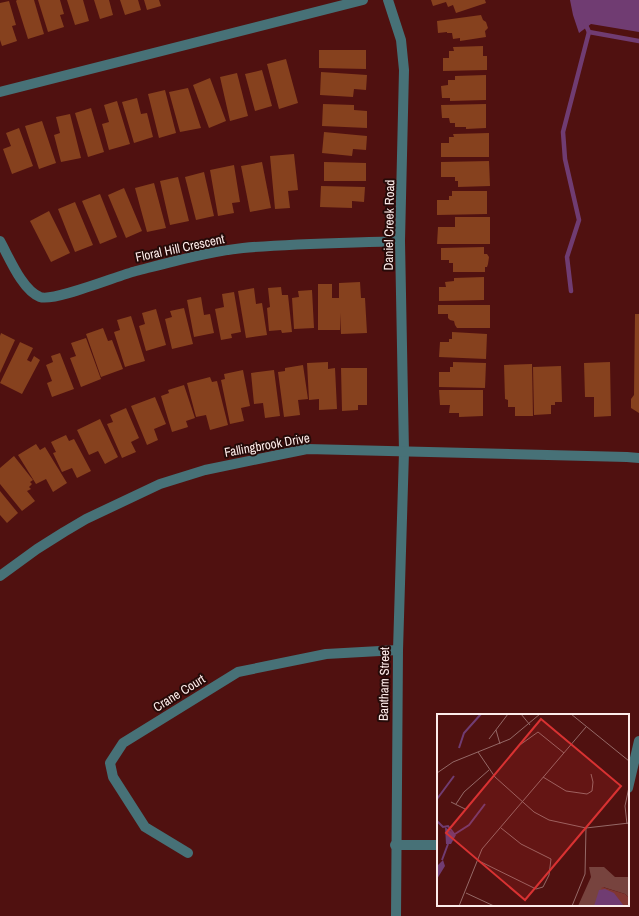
<svg xmlns="http://www.w3.org/2000/svg" width="639" height="916" viewBox="0 0 639 916" font-family="'Archivo Narrow',sans-serif">
<style>
.water{fill:#703c72}
.lines{fill:none;stroke-linecap:round;stroke-linejoin:round}
.stream{stroke:#703c72;stroke-width:4.5}
.building{fill:#86411e}
.minor{stroke:#477177;stroke-width:10}
.tertiary{stroke:#477177;stroke-width:10}
.labels{text-anchor:middle;dominant-baseline:central;stroke-width:4;stroke-linejoin:round;paint-order:stroke}
.street-label{font-size:13px;fill:#fdecea;stroke:#250a08}
.inset-river{fill:none;stroke:#703c72;stroke-width:2}
.inset-road{fill:none;stroke:#956967;stroke-width:1}
.view{fill:#d83232;fill-opacity:0.15;stroke:#d83232;stroke-width:2}
.inset-edge{fill:none;stroke:#fdecea;stroke-width:2}
</style>
<rect width="100%" height="100%" fill="#501110"/>
<polygon class="water" points="570,0 639,0 639,32 591,24 579,33 573,15"/>
<g class="lines">
<g class="stream">
<polyline points="585,23 589,32 639,41"/>
<polyline points="571,291 567,257 579,220 565,159 563,132 589,32"/>
</g>
</g>
<g class="building">
<polygon points="17,0 34,0 44,34 28,39 16,1"/>
<polygon points="38,0 60,0 64,14 60,15 64,27 48,32"/>
<polygon points="67,0 83,0 89,21 75,25"/>
<polygon points="94,0 109,0 113,15 100,19"/>
<polygon points="120,0 138,0 141,10 125,15"/>
<polygon points="144,0 159,0 161,6 147,10"/>
<polygon points="431,0 485,0 486,3 456,13 453,5 448,7 446,2 433,6"/>
<polygon points="9,1 16,25 12,26 17,41 2,46 0,40 0,3"/>
<polygon points="481,15 483,20 486,22 488,28 485,31 486,37 460,41 460,38 453,39 452,33 447,33 447,32 438,33 437,21"/>
<polygon points="483,46 483,56 487,56 487,70 443,71 443,58 449,58 449,51 454,51 453,47"/>
<polygon points="319,50 366,50 366,69 319,68"/>
<polygon points="286,59 298,103 279,109 267,64"/>
<polygon points="262,70 272,106 255,111 245,74"/>
<polygon points="321,72 367,75 366,90 354,89 353,97 320,95"/>
<polygon points="237,73 248,116 230,121 220,77"/>
<polygon points="486,75 486,100 450,101 450,98 442,98 441,86 448,85 448,80 455,80 455,76"/>
<polygon points="210,78 226,121 209,128 193,85"/>
<polygon points="188,88 201,128 180,132 169,92"/>
<polygon points="165,90 176,133 159,138 148,94"/>
<polygon points="137,98 141,114 147,113 153,137 134,143 122,102"/>
<polygon points="117,101 130,144 109,150 102,124 109,122 104,105"/>
<polygon points="323,104 354,105 354,110 367,111 367,128 322,126"/>
<polygon points="486,104 486,128 466,129 466,127 455,127 455,123 450,123 449,118 442,118 441,105"/>
<polygon points="91,108 104,152 88,157 75,113"/>
<polygon points="70,114 81,158 61,162 54,135 60,133 56,117"/>
<polygon points="42,121 56,163 39,169 25,126"/>
<polygon points="19,128 33,166 12,174 3,149 11,146 6,133"/>
<polygon points="324,132 367,136 366,150 353,149 352,156 322,153"/>
<polygon points="489,133 489,157 441,157 441,143 449,143 449,137 454,137 453,134"/>
<polygon points="294,154 298,190 288,191 290,208 275,209 270,156"/>
<polygon points="489,161 490,186 458,187 458,181 455,181 455,177 441,177 441,162"/>
<polygon points="262,162 271,208 250,212 241,166"/>
<polygon points="324,162 366,163 366,181 324,181"/>
<polygon points="234,165 240,202 232,203 234,213 218,216 210,170"/>
<polygon points="204,172 214,216 196,220 185,177"/>
<polygon points="178,177 189,221 170,225 160,181"/>
<polygon points="154,183 166,228 147,232 135,188"/>
<polygon points="321,186 365,187 364,202 352,201 352,208 320,207"/>
<polygon points="124,188 142,231 126,238 108,195"/>
<polygon points="452,191 487,191 487,214 437,215 437,200 449,200 449,196 452,196"/>
<polygon points="100,194 117,237 100,244 82,201"/>
<polygon points="75,202 93,245 75,252 58,209"/>
<polygon points="49,211 70,253 51,262 30,221"/>
<polygon points="455,217 490,217 490,244 437,244 438,227 455,227"/>
<polygon points="484,247 484,254 487,254 489,257 488,264 487,267 485,267 485,272 453,272 453,263 449,263 449,260 441,260 441,248"/>
<polygon points="484,277 484,300 439,301 439,287 446,287 445,282 454,281 454,278"/>
<polygon points="360,282 361,298 365,298 367,333 341,334 340,313 340,330 318,330 318,284 332,284 332,298 339,298 339,283"/>
<polygon points="281,287 282,295 288,295 292,332 282,333 281,330 269,331 267,308 270,307 268,288"/>
<polygon points="254,288 256,304 262,303 267,335 246,338 238,291"/>
<polygon points="312,290 314,328 294,329 292,298 299,297 298,291"/>
<polygon points="234,292 241,332 231,334 232,338 221,340 215,309 224,307 222,294"/>
<polygon points="201,297 204,315 210,314 214,333 194,337 187,300"/>
<polygon points="438,305 490,305 490,328 457,328 455,325 454,321 450,320 448,318 448,314 438,314"/>
<polygon points="184,308 193,344 172,349 165,319 172,317 170,311"/>
<polygon points="156,309 166,345 146,351 139,326 145,324 142,313"/>
<polygon points="635,314 639,314 639,413 631,408 631,399 634,395"/>
<polygon points="131,316 145,361 125,367 114,332 120,330 117,320"/>
<polygon points="103,328 108,341 112,340 123,369 101,377 86,334"/>
<polygon points="452,332 487,334 486,359 439,357 440,342 449,342 449,339 452,339"/>
<polygon points="1,333 15,340 0,373 0,336"/>
<polygon points="86,338 101,379 81,387 70,358 76,356 71,343"/>
<polygon points="20,342 33,348 27,360 31,362 34,356 40,360 22,394 0,383"/>
<polygon points="60,353 74,389 52,397 47,383 52,381 46,365 53,362 51,356"/>
<polygon points="328,362 328,369 335,368 337,409 319,410 319,399 309,400 307,363"/>
<polygon points="453,362 486,363 485,388 439,387 439,372 450,372 450,367 453,367"/>
<polygon points="610,362 611,416 594,417 594,397 585,397 584,363"/>
<polygon points="532,364 533,416 515,416 515,407 508,407 508,400 505,399 504,365"/>
<polygon points="303,365 308,399 298,400 300,415 284,417 278,372 285,371 285,368"/>
<polygon points="561,366 562,402 555,402 555,405 551,405 551,414 534,415 533,367"/>
<polygon points="341,368 367,368 367,405 358,405 358,410 342,411"/>
<polygon points="243,370 250,406 241,408 244,421 230,424 221,380 225,379 224,374"/>
<polygon points="274,370 280,416 265,418 263,403 254,404 251,373"/>
<polygon points="210,377 212,382 217,381 228,425 210,430 206,415 196,417 187,383"/>
<polygon points="184,385 195,418 186,421 188,427 172,432 161,396 169,393 168,390"/>
<polygon points="439,390 483,390 483,416 459,417 459,413 449,413 450,405 440,405"/>
<polygon points="155,397 166,424 154,429 158,440 147,445 131,406"/>
<polygon points="126,408 139,438 131,442 136,452 122,458 107,424 113,422 110,415"/>
<polygon points="100,419 118,457 105,464 98,451 89,455 77,430"/>
<polygon points="66,435 69,441 74,439 91,471 77,478 72,468 62,472 53,453 56,452 51,442"/>
<polygon points="36,444 40,450 45,447 67,483 53,492 46,479 36,484 18,455"/>
<polygon points="14,456 33,480 30,482 32,484 29,487 31,489 27,491 35,501 22,511 0,484 0,468"/>
<polygon points="0,491 18,513 7,523 0,515"/>
</g>
<g class="lines">
<g class="minor">
<polyline points="388,0 401,40 404,70 400,241 404,452 398,650 396,916"/>
<polyline points="0,92 363,0"/>
<path d="M0 241C9 257 22 290 40 297 54 302 117 276 136 271 171 262 207 252 243 248 295 243 348 243 400 241"/>
<polyline points="628,788 639,741"/>
<polyline points="395,845 438,845"/>
<polyline points="188,853 145,827 113,777 110,763 123,743 238,672 326,654 398,650"/>
</g>
<polyline class="tertiary" points="0,576 37,549 64,532 86,519 160,484 205,470 307,449 627,457 639,458"/>
</g>
<g class="labels">
<g class="street-label">
<text transform="translate(389 225) rotate(-89)">Daniel Creek Road</text>
<text transform="translate(180 248) rotate(-12)">Floral Hill Crescent</text>
<text transform="translate(267 445) rotate(-10)">Fallingbrook Drive</text>
<text transform="translate(384 684) rotate(-89)">Bantham Street</text>
<text transform="translate(179 693) rotate(-32)">Crane Court</text>
</g>
</g>
<g transform="translate(437 714)">
<rect width="192" height="192" fill="#501110"/>
<path d="M152 153H167L178 163H192V184L188 180 166 173 187 192H141L154 163Z" fill="#77433e"/>
<path d="M165 173 188 180 192 184V192H158Z" fill="#813631"/>
<path d="M8 113 19 121 14 130H9ZM6 146 8 152 0 165V152ZM168 175 177 179 187 192H157L162 176Z" fill="#703c72"/>
<path class="inset-river" d="M22 34 27 19 44 0M0 85 17 62M0 107 6 113 11 112 18 121M18 120 32 111 48 90M5 146 11 130"/>
<path class="inset-road" d="M84 0 93 11M134 0 192 47M59 16 63 30M52 25 71 0M80 33 101 18 127 39M41 38 58 63 97 98 112 106 149 114 192 109M0 59 16 48 73 25 103 0M106 63 129 77 150 80 155 77 156 68 154 60M14 88 28 95M19 90 27 78 52 56M190 110 188 92 192 73M40 146 99 175 106 173 112 161 114 145 84 130 64 114M29 179 57 192M22 192 45 135 149 13M135 192 148 160 149 114"/>
<path class="view" d="M104 5 184 72 88 186 9 119Z"/>
<rect width="192" height="192" class="inset-edge"/>
</g>
</svg>
